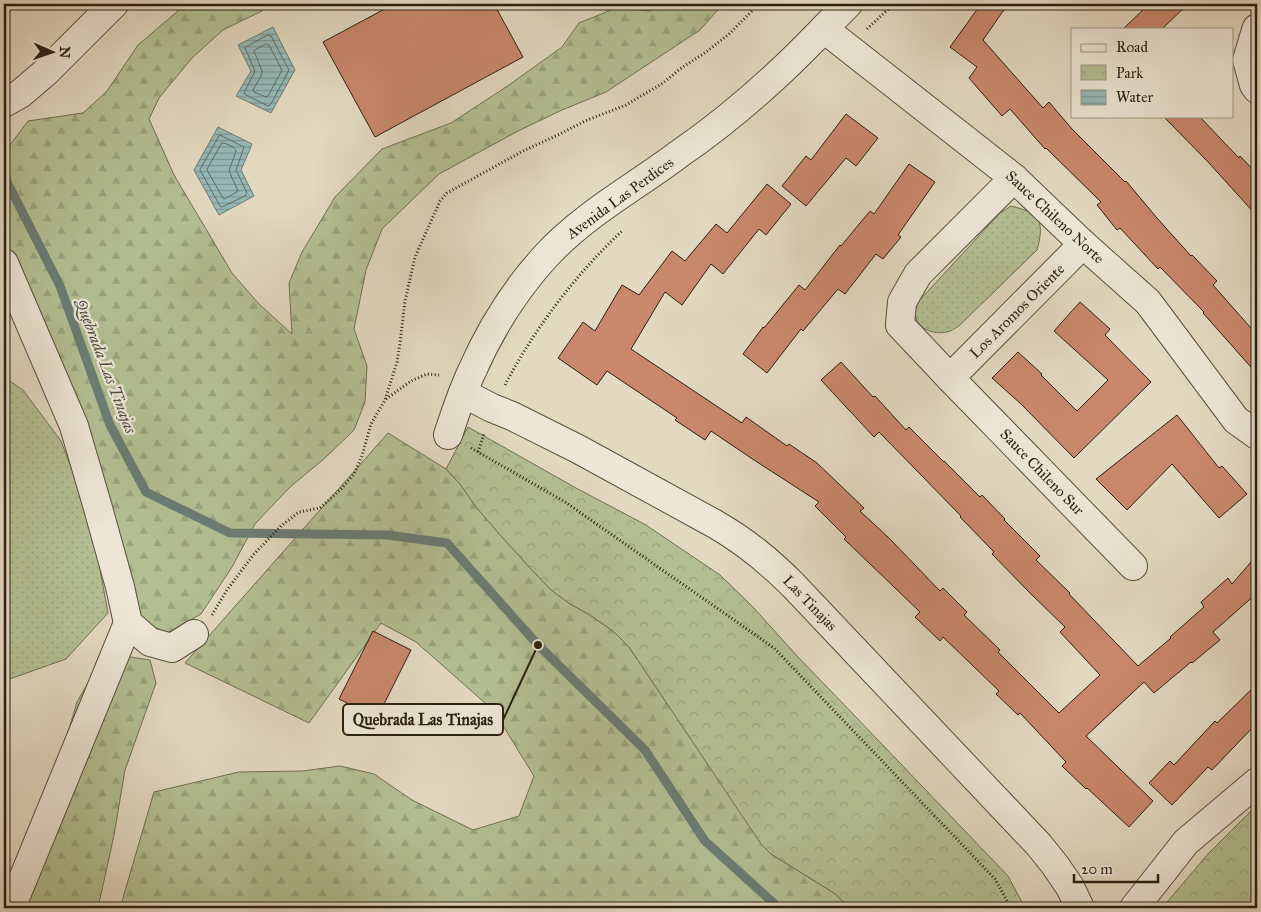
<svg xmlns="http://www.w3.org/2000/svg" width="1261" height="912" viewBox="0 0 1261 912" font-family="'IM FELL Great Primer',serif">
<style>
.grass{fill:url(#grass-dots);stroke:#6f7052}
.forest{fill:url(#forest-firs);stroke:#6f7052}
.park{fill:url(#park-crowns);stroke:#6f7052}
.water{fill:url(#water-rules);stroke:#6b7c75}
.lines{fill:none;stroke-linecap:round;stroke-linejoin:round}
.shore{stroke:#606c64;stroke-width:1}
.stream{stroke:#6b7c75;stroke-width:9}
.building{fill:#c9876d;stroke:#2b2011}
.minor-casing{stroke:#594e3d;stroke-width:30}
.path{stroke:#2b2011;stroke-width:3;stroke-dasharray:1 2.5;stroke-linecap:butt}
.minor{stroke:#ede6d6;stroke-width:28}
.labels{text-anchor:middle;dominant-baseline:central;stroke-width:4.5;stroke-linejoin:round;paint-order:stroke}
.street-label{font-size:15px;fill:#2b2011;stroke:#ede6d6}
.water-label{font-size:16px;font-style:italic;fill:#4b4e43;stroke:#ede6d6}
.leader{fill:none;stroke:#2b2011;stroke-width:2}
.callout-dot{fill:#2b2011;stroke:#ede6d6;stroke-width:2}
.callout{fill:#ede6d6;stroke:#2b2011;stroke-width:2}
.callout-label{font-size:16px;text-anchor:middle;font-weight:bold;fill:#2b2011}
</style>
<defs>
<pattern id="grass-dots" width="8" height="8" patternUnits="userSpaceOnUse" patternTransform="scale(1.25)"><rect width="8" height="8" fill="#b3bf93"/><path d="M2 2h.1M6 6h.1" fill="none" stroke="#9aa47e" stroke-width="1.8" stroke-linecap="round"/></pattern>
<pattern id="forest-firs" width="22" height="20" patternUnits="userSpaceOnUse" patternTransform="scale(1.25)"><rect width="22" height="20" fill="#b3bf93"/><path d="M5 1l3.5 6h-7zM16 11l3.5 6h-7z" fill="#9aa47e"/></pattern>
<pattern id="park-crowns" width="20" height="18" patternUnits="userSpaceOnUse" patternTransform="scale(1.25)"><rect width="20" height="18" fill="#b3bf93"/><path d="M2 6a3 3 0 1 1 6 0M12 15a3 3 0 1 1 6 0" fill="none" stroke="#9aa47e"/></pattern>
<pattern id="water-rules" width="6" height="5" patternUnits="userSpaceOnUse" patternTransform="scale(1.25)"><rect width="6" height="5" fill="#96b9b8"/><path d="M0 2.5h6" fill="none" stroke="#7b9694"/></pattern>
</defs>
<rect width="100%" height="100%" fill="#e3d9c0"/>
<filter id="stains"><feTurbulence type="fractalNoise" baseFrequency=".004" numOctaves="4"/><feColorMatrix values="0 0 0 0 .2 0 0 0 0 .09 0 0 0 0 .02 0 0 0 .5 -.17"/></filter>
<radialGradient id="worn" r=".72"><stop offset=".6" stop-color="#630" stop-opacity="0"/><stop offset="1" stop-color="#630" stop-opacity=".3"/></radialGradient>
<g class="grass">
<path d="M1011 206C1040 213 1045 221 1037 250L960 325C957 327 953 330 950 331 936 336 918 330 915 315 914 311 916 307 917 303L1000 213Z"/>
<polygon points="4,377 23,390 61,441 91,520 108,613 66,659 4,681"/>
</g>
<g class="forest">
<polygon points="186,4 265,4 262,11 223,30 192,58 159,98 149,119 174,175 232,273 259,304 292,334 289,283 302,252 335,197 382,149 451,123 509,85 562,47 579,23 616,8 651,11 660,4 723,4 700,30 606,92 562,110 518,131 439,174 382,229 366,270 354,329 367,366 365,402 354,430 325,458 289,488 255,524 232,567 201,614 168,633 135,619 4,237 4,153 28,121 83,113 107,91 138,45"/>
<polygon points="388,433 446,469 460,484 476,507 531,569 570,604 590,615 613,631 629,647 694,743 771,854 834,893 850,908 120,908 154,792 239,772 302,771 340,766 374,774 412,800 473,830 519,816 534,776 494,711 416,642 381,623 309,723 185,663"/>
<polygon points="105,653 150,660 156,683 125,770 114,835 100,899 97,908 19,908 52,787 77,702"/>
</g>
<g class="park">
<polygon points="468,427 576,488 646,525 720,575 752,606 798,657 855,716 1008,876 1025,908 850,908 834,893 771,854 761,844 629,647 613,631 590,615 570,604 551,590 531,569 501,536 476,507 460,484 446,469"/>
<polygon points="1257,805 1257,908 1162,908 1208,854"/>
</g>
<g class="water">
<polygon points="273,27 295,70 271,113 236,96 251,71 238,45"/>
<polygon points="218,127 252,144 241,170 254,196 219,215 194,170"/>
</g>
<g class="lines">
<g class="shore">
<polygon points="268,35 271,36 289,70 271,104 268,106 246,95 244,93 255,71 245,48"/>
<polygon points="266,44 269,45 282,70 268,96 266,97 254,92 253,90 261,76 262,71 254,51"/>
<polygon points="220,135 244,147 236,170 247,193 245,196 222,207 220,206 200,170"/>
<path d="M222 143C226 143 235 147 236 151L229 171 238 191 225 199 223 198 207 170Z"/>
</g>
<polyline class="stream" points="4,172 8,184 60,286 110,425 146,492 230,533 387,535 447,543 538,645 645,750 705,841 779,908"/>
</g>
<g class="building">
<polygon points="394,4 494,4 523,57 375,137 323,42"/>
<polygon points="981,4 1008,4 983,40 1043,108 1049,102 1072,129 1125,182 1126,181 1157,218 1191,256 1192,255 1217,281 1213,285 1257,335 1257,374 1203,313 1204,312 1160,267 1158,269 1120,228 1117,230 1097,205 1101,202 1046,148 1045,149 1010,109 1002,116 969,78 977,67 950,47"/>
<polygon points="1149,4 1188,4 1162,29 1123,29"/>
<polygon points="846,114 878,138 856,166 846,158 806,206 782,186 806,156 811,160"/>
<polygon points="1163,116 1199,116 1239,158 1240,156 1257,174 1257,216 1209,163"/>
<polygon points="909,164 935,182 898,235 901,237 883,259 876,254 845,294 838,289 803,331 801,329 767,373 743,354 763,327 764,328 799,285 805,290 840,245 841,246 870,211 874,214"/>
<polygon points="767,184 791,204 766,235 759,229 723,274 711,264 682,305 665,292 631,349 742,423 746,417 787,446 789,444 817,463 864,508 860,511 890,539 940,591 943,588 967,612 964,615 1000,650 998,652 1059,713 1100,675 1060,632 1065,627 1030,593 992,554 994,552 960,517 961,516 879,432 874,437 821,380 841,362 873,397 875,396 906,430 909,427 944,462 944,461 980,497 982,495 1005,519 1004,520 1040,556 1036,560 1070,593 1069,594 1138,666 1171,638 1170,637 1204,607 1201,602 1228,578 1232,584 1257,555 1257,593 1213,632 1220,640 1192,663 1191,662 1154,693 1144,682 1086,736 1153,801 1129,827 1087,788 1086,789 1062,766 1066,762 1020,713 1018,715 996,694 999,691 943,637 940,641 915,617 920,612 844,539 846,537 815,506 819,502 754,460 711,431 705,440 675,420 677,418 607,371 597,385 558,358 583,322 595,331 622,285 639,295 672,251 685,261 716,224 727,233"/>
<polygon points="1080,302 1110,329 1105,335 1151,382 1074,458 1021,404 992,378 1018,352 1042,374 1041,375 1077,411 1108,380 1054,331"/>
<polygon points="1177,415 1219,468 1222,466 1247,494 1219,518 1172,464 1127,510 1096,479"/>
<polygon points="373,631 411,650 377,718 339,699"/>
<polygon points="1257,684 1257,723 1212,770 1208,767 1172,805 1149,783 1170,761 1174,765 1215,721 1217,723"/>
</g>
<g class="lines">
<g class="minor-casing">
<g id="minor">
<polyline points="1257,28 1256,30 1247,60 1254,85 1257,89"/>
<polyline points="824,29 1014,178 1083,244 1148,302 1236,420 1257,435"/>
<polyline points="4,103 20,94 47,71 114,4"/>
<polyline points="1014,178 918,274 902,302 900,325 950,378 1133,566"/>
<polyline points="4,263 74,426 98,508 120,587 128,623 150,642 172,648 194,634"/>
<polyline points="950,378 1083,244"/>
<path d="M463 393 492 408 512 416 578 449 715 524C746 542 768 560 793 585L1039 845 1055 865 1070 887 1080 908"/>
<path d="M448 435C455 414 462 392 472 371 490 330 514 291 545 257 583 215 634 188 679 154 714 130 748 102 779 73 803 51 825 27 848 4"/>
<polyline points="11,908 128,623"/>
<polyline points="1134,908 1186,842 1257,782"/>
</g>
</g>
<g class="path">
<polyline points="867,29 894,4"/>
<path d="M505 385C535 328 575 275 622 231"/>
<polyline points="386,399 411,381 427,374 439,375"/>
<polyline points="471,448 565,502 774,648 995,879 1011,908"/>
<polyline points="478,452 484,434"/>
<polyline points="212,615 227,590 254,554 281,526 299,512 320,508 341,489 354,474 362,456 371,424 385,400 397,362 400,343 405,301 415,257 440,201 447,193 523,151 560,134 585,121 626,105 663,83 680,69 706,52 729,34 751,12 758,4"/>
</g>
<use href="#minor" class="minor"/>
</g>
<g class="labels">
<g class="street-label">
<text transform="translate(620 198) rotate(-36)">Avenida Las Perdices</text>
<text transform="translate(1055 217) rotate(43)">Sauce Chileno Norte</text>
<text transform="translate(1017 311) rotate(-45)">Los Aromos Oriente</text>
<text transform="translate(1042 472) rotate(46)">Sauce Chileno Sur</text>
<text transform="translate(810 603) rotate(46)">Las Tinajas</text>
</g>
<g class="water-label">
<text transform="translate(106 366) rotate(69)">Quebrada Las Tinajas</text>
</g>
</g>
<path class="leader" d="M538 645L503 720"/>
<circle class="callout-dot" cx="538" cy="645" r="5"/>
<rect class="callout" x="343" y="704" width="160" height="31" rx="5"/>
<g class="callout-label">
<text x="423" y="725">Quebrada Las Tinajas</text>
</g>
<rect width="1261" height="912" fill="none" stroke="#e3d9c0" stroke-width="20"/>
<rect x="5" y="5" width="1251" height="902" fill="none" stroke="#2b2011" stroke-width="2.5"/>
<rect x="10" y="10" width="1241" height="892" fill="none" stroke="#2b2011"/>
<rect x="1071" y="28" width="162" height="90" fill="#ede6d6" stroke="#9f9787"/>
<rect x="1081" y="44" width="25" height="8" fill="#ede6d6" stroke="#9f9787"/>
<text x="1116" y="52" font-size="15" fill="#2b2011">Road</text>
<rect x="1081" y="65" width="25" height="15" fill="url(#park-crowns)" stroke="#9f9787"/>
<text x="1116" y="78" font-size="15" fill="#2b2011">Park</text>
<rect x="1081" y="90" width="25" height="15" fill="url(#water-rules)" stroke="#9f9787"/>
<text x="1116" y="102" font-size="15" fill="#2b2011">Water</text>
<g transform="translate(52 52) rotate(92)" stroke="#ede6d6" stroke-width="4" paint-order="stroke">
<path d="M0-4L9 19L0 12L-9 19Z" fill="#2b2011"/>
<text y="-8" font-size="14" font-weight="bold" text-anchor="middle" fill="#2b2011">N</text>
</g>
<path d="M1074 874v8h84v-8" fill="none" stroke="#2b2011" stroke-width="2.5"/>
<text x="1081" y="874" font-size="15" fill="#2b2011" stroke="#ede6d6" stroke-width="4" paint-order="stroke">20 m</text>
<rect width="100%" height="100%" filter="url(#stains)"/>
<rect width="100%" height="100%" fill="url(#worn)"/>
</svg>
